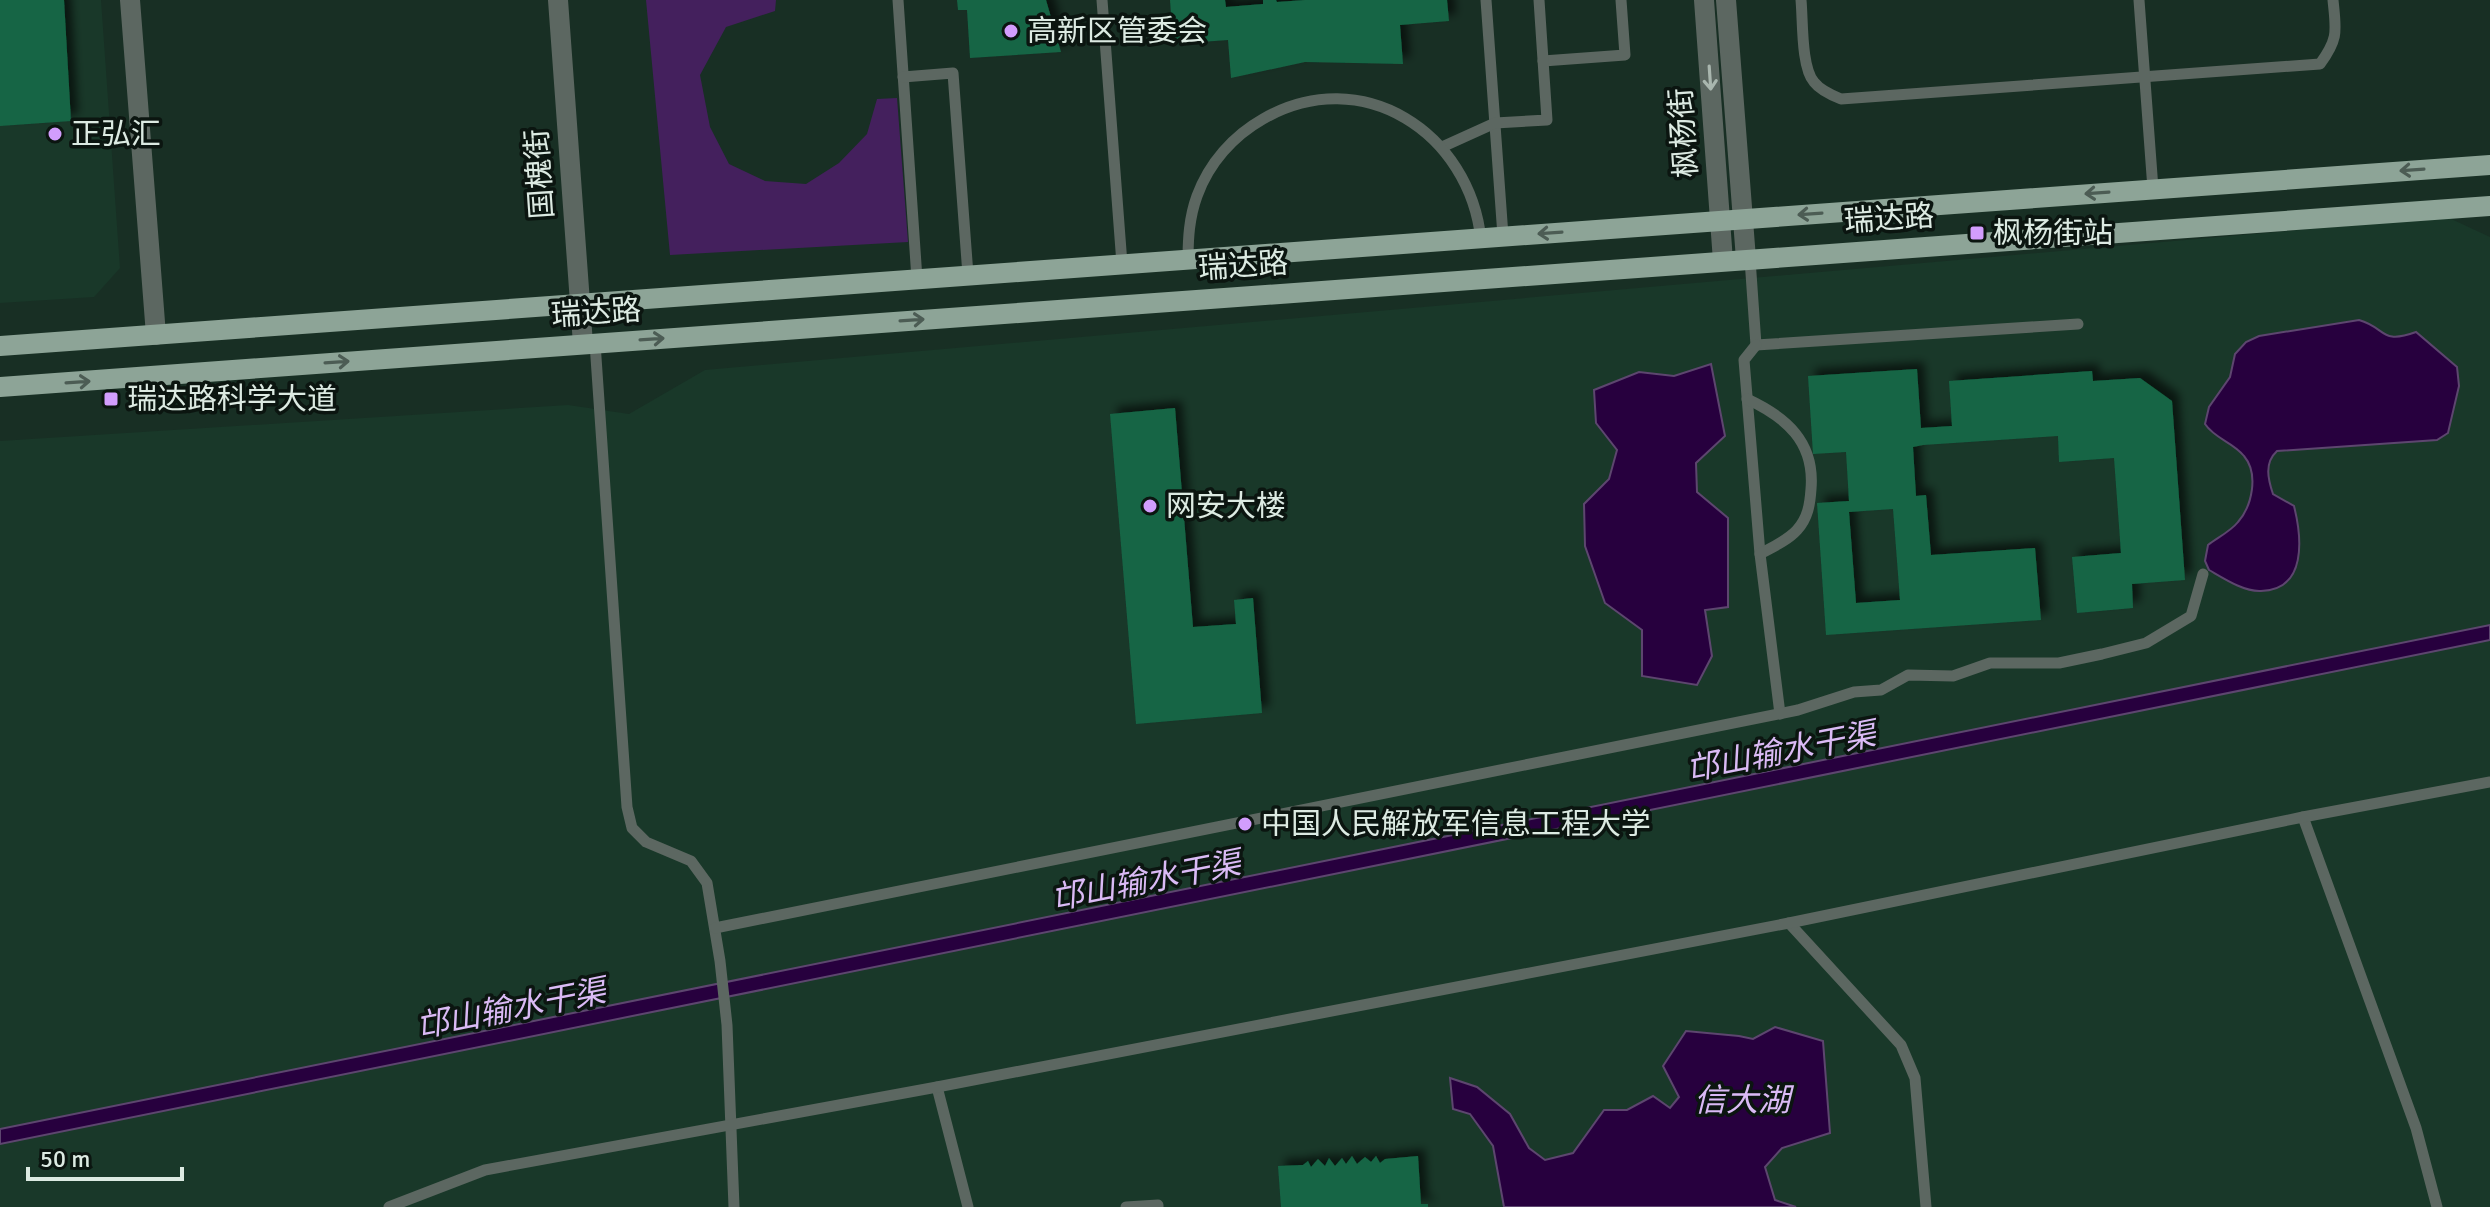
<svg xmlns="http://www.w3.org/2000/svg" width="2490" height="1207" viewBox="0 0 2490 1207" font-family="Signika,'Noto Sans SC',sans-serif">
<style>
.built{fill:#193829}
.green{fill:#44205d}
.water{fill:#27003e;stroke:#5d466f;stroke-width:2}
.building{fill:#156545;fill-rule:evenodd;filter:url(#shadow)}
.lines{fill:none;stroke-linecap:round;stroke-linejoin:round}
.service{stroke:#5c6761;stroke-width:11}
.minor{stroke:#5c6761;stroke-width:20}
.tertiary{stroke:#5c6761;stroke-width:20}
.primary{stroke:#8da497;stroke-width:20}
.oneway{stroke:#a9b6ae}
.oneway2{stroke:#4c5c54}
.poi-dot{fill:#d29dfd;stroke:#0b1510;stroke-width:3}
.labels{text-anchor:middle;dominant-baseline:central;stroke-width:7;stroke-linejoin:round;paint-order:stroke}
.poi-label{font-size:30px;fill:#dceae2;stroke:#0b1510;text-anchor:start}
.street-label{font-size:30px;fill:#dceae2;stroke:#0b1510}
.water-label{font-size:32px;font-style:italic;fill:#dabaf5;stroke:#0b1510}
</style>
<defs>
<filter id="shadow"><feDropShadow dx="7" dy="-7" stdDeviation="4" flood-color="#0009"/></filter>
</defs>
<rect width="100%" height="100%" fill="#182f24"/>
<g class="built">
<polygon points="0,0 101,0 120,268 94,297 0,303"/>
<polygon points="2447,217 2490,237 2490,1207 0,1207 0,441 568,405 629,414 705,370"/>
</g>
<polygon class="green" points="646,0 776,0 775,11 726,27 700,75 710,127 729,164 765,181 806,184 839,163 867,134 877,99 897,98 908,242 670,255"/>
<g class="water">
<path d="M2359 320C2387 328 2380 345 2416 332L2457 367 2459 386 2448 433 2437 440 2277 451C2264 463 2268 479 2273 494L2294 506C2302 538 2307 590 2261 591 2244 592 2223 578 2209 570L2205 561 2208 545C2217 538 2231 531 2238 522 2252 506 2259 474 2244 456 2233 442 2215 439 2205 424L2209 407 2230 377 2235 354 2246 342 2259 336Z"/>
<polygon points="1711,364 1725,436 1696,463 1697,492 1728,518 1728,607 1705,610 1712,656 1697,685 1642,676 1642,630 1605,603 1585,546 1584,504 1609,479 1617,450 1596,423 1594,390 1639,372 1674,376"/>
<polygon points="2490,625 2490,640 0,1144 0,1129"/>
<polygon points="1775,1027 1823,1041 1830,1133 1782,1148 1765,1167 1775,1200 1796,1207 1504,1207 1493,1146 1470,1114 1453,1109 1450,1078 1477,1087 1510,1114 1529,1148 1545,1160 1573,1153 1604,1110 1627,1110 1653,1096 1670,1108 1679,1097 1663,1066 1686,1031 1739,1036 1753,1039"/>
</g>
<g class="building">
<polygon points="0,0 64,0 71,121 0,126"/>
<polygon points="957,0 1046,0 1061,52 970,58 967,10 958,10"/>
<polygon points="1170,0 1225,0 1226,7 1263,4 1263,0 1276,0 1277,2 1305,0 1447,0 1449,21 1400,25 1403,64 1305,62 1231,78 1228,40 1173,44"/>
<path d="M1917 369 1921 428 1952 426 1949 381 2092 371 2093 381 2140 378 2172 401 2185 580 2132 584 2133 608 2077 613 2072 557 2121 553 2114 458 2059 462 2058 436 1923 445 1913 447 1916 496 1926 495 1931 555 2035 548 2041 620 1826 635 1817 503 1849 501 1846 452 1813 454 1808 376ZM1893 509 1900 600 1856 603 1849 512Z"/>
<polygon points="1175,408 1193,627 1236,624 1234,600 1253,598 1262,713 1136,724 1110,414"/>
<polygon points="1352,1156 1357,1164 1365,1157 1371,1162 1376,1156 1380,1163 1385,1159 1418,1156 1421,1204 1428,1204 1428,1207 1281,1207 1278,1166 1303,1165 1308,1161 1311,1167 1318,1159 1325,1166 1329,1158 1335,1166 1342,1158 1346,1164"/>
</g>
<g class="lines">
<g class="service">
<polyline points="898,0 917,279"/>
<polyline points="1102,0 1122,264"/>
<polyline points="1486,0 1503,236"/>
<path d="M1801 0C1803 20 1801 67 1814 82 1820 90 1831 95 1841 99L2320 64C2339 38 2336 31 2333 0"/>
<polyline points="2139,0 2153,189"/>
<polyline points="1543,61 1625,55 1621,0"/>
<polyline points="903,77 953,73 968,275"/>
<polyline points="1442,147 1495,123 1547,120 1539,0"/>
<polyline points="1750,259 1756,345 2078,324"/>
<path d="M1188 262C1188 239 1189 218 1197 196 1209 163 1233 136 1263 119 1362 62 1470 133 1481 240"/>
<polyline points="595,343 627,807 632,828 646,842 691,861 707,883 720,961 727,1025 734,1207"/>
<polyline points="1756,345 1744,360 1760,554 1780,714"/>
<path d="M1747 399C1786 417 1815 442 1811 489 1810 504 1808 518 1797 530 1788 540 1773 547 1760 554"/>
<polyline points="2303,817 2416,1128 2437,1207"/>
<polyline points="1789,923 1901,1045 1915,1078 1926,1207"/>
<polyline points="715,928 1798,710 1854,692 1881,690 1908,675 1953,676 1990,663 2059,663 2102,654 2146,643 2191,616 2203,574"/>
<polyline points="937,1087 968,1207"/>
<polyline points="389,1207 485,1170 937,1087 1789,923 2303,817 2490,782"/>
<polyline points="1126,1207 1158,1205 1158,1207"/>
</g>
<polyline class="minor" points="130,0 156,335"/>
<g class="tertiary">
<polyline points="558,0 583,344"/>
<polyline points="1704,0 1723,261"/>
<polyline points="1726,0 1746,259"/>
</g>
<g class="primary">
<polyline points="0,346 2490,165"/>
<polyline points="0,387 2490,206"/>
</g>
</g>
<defs><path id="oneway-shaft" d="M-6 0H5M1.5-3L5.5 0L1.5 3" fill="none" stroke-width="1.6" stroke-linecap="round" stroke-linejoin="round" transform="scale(2)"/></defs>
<use class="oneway" href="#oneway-shaft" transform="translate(1710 78) rotate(86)"/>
<g class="oneway2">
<use href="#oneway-shaft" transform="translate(2412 170) rotate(176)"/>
<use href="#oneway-shaft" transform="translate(2097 193) rotate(176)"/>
<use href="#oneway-shaft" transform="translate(1810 214) rotate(176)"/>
<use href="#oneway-shaft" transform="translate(1550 233) rotate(176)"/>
<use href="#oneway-shaft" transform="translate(912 320) rotate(-4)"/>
<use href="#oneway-shaft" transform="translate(652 339) rotate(-4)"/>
<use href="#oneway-shaft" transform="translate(337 362) rotate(-4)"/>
<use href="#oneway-shaft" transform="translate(78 382) rotate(-4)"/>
</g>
<g class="poi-dot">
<circle cx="1011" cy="31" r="8"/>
<circle cx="55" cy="134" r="8"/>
<rect x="1969" y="225" width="16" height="16" rx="4"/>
<rect x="103" y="391" width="16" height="16" rx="4"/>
<circle cx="1150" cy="506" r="8"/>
<circle cx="1245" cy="824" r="8"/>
</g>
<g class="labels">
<g class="poi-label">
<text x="1027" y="31">高新区管委会</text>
<text x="71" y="134">正弘汇</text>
<text x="1993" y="233">枫杨街站</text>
<text x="127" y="399">瑞达路科学大道</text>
<text x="1166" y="506">网安大楼</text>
<text x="1261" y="824">中国人民解放军信息工程大学</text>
</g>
<g class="street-label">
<text transform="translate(1684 133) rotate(-94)">枫杨街</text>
<text transform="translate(540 174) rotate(-94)">国槐街</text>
<text transform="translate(1889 219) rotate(-4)">瑞达路</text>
<text transform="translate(1243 266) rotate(-4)">瑞达路</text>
<text transform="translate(596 313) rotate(-4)">瑞达路</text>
</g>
<g class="water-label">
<text transform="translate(1781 752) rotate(-11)">邙山输水干渠</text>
<text transform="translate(1146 881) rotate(-11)">邙山输水干渠</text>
<text transform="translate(511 1009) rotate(-11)">邙山输水干渠</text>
<text x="1742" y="1100">信大湖</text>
</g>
</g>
<path d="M28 1167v12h154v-12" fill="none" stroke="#dceae2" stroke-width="4"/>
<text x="40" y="1167" font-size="24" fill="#dceae2" stroke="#0b1510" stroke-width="6" paint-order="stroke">50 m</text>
</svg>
